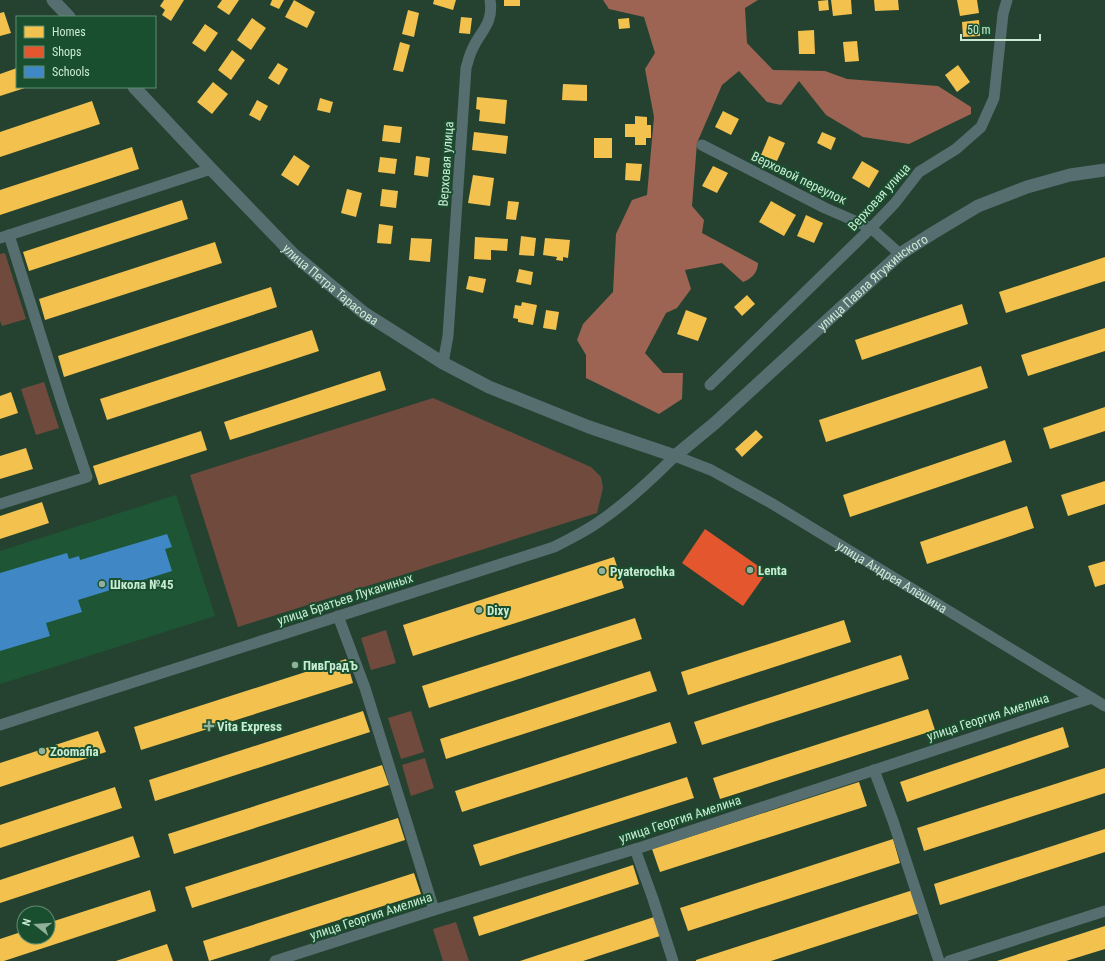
<svg xmlns="http://www.w3.org/2000/svg" width="1105" height="961" viewBox="0 0 1105 961" font-family="'Roboto Condensed',sans-serif">
<style>
.built{fill:#1e5635}
.green{fill:#704a3d}
.forest{fill:#9d6453}
.homes{fill:#f2c14e}
.shops{fill:#e4572e}
.schools{fill:#3f88c5}
.lines{fill:none;stroke-linecap:round;stroke-linejoin:round}
.minor{stroke:#566e70;stroke-width:11}
.tertiary{stroke:#566e70;stroke-width:13}
.poi-dot{fill:#90b09a;stroke:#194e2f;stroke-width:1.5}
.labels{text-anchor:middle;dominant-baseline:central;stroke-width:4;stroke-linejoin:round;paint-order:stroke}
.street-label{font-size:13px;fill:#c9ebd3;stroke:#194e2f}
.poi-label{font-size:13px;font-weight:bold;fill:#c9ebd3;stroke:#194e2f;text-anchor:start}
</style>
<rect width="100%" height="100%" fill="#254231"/>
<polygon class="built" points="176,495 215,616 0,684 0,551"/>
<g class="green">
<polygon points="5,253 26,319 2,326 0,321 0,254"/>
<polygon points="44,382 59,428 36,435 21,389"/>
<polygon points="433,398 591,467 601,477 603,488 597,513 238,627 190,475"/>
<polygon points="386,630 396,663 371,670 361,638"/>
<polygon points="411,711 424,752 401,759 388,718"/>
<polygon points="425,758 434,788 411,796 402,765"/>
<polygon points="456,922 469,961 443,961 433,929"/>
</g>
<path class="forest" d="M603 0H758L745 8 747 43 773 70 825 71 847 79 938 86 971 107V114L909 144 863 137 826 115 799 81 781 105 767 102 739 71 722 85 697 143 692 206 704 220 702 233 758 263C758 273 751 279 743 282L722 263 685 270 691 289 677 308 666 313 645 353 663 373H683L682 399 659 414 586 378V355L577 340 583 324 613 292 616 234 632 200 647 195 654 117 645 69 655 53 644 17 609 9Z"/>
<g class="homes">
<polygon points="164,0 184,0 171,21 162,15 165,10 160,6"/>
<polygon points="222,0 239,0 229,15 217,7"/>
<polygon points="272,0 284,0 279,9 270,5"/>
<polygon points="294,0 315,12 307,28 285,17"/>
<polygon points="434,0 456,0 453,10 433,4"/>
<rect x="504" y="0" width="16" height="6"/>
<polygon points="828,0 829,10 819,11 818,1"/>
<polygon points="831,0 851,0 852,14 833,16"/>
<polygon points="874,0 898,0 899,10 875,11"/>
<polygon points="957,0 977,0 979,13 960,16"/>
<polygon points="408,10 419,13 414,37 402,34"/>
<polygon points="4,12 11,33 0,36 0,13"/>
<polygon points="461,17 472,18 470,34 459,33"/>
<polygon points="252,18 266,28 251,50 237,40"/>
<polygon points="629,18 630,28 619,29 618,19"/>
<polygon points="979,20 980,36 963,37 962,22"/>
<polygon points="205,24 218,33 205,52 192,43"/>
<polygon points="814,30 815,54 799,54 798,31"/>
<polygon points="857,41 859,61 845,62 843,42"/>
<polygon points="400,42 410,45 403,72 393,70"/>
<polygon points="232,50 245,60 231,80 218,70"/>
<polygon points="278,63 288,69 279,85 268,78"/>
<polygon points="958,65 970,82 957,92 945,75"/>
<polygon points="17,68 17,87 28,87 0,96 0,74"/>
<polygon points="213,82 228,94 212,114 197,102"/>
<polygon points="563,84 587,85 587,101 562,100"/>
<polygon points="477,97 507,100 505,124 479,121 480,110 476,109"/>
<polygon points="320,98 333,102 330,113 317,110"/>
<polygon points="257,100 268,106 260,121 249,115"/>
<polygon points="92,101 100,124 0,157 0,132"/>
<polygon points="723,111 739,119 731,135 715,127"/>
<polygon points="635,116 647,117 647,125 651,125 651,138 646,138 646,145 635,145 635,137 625,137 625,124 635,124"/>
<polygon points="384,125 402,127 400,143 382,141"/>
<polygon points="474,132 508,136 506,154 472,150"/>
<polygon points="822,132 836,138 831,150 817,143"/>
<polygon points="769,136 785,143 777,161 761,155"/>
<rect x="594" y="138" width="18" height="20"/>
<polygon points="132,147 139,169 0,215 0,190"/>
<polygon points="294,155 310,166 298,186 281,175"/>
<polygon points="416,156 430,158 428,177 414,175"/>
<polygon points="380,157 397,159 395,174 378,172"/>
<polygon points="862,161 879,171 869,188 852,178"/>
<polygon points="626,163 642,164 640,181 625,180"/>
<polygon points="713,166 728,173 717,193 702,186"/>
<polygon points="473,175 494,178 490,206 468,203"/>
<polygon points="347,189 362,193 356,217 341,213"/>
<polygon points="382,189 398,191 396,208 380,206"/>
<polygon points="182,200 188,219 29,271 23,252"/>
<polygon points="508,201 519,202 516,220 506,219"/>
<polygon points="771,201 796,215 784,236 759,222"/>
<polygon points="806,215 823,223 814,243 797,236"/>
<polygon points="379,224 393,226 391,244 377,243"/>
<polygon points="521,236 536,238 534,256 519,255"/>
<polygon points="475,237 508,239 507,251 491,250 491,260 474,259"/>
<polygon points="411,238 432,239 430,262 409,260"/>
<polygon points="545,238 570,240 568,258 563,257 563,261 556,260 557,257 543,255"/>
<polygon points="215,242 222,263 45,320 39,299"/>
<polygon points="1105,257 1105,281 1006,313 999,292"/>
<polygon points="519,269 533,272 531,285 516,282"/>
<polygon points="469,276 486,279 483,293 466,289"/>
<polygon points="271,287 277,307 64,377 58,356"/>
<polygon points="747,295 755,304 742,316 734,307"/>
<polygon points="522,302 537,305 533,325 518,322 518,319 513,318 515,305 521,306"/>
<polygon points="962,304 968,324 862,360 855,340"/>
<polygon points="546,310 559,312 556,330 543,328"/>
<polygon points="686,310 707,318 698,341 677,334"/>
<polygon points="1105,328 1105,351 1028,376 1021,355"/>
<polygon points="312,330 319,351 107,420 100,399"/>
<polygon points="981,366 988,388 826,442 819,420"/>
<polygon points="380,371 386,390 230,440 224,422"/>
<polygon points="11,392 18,413 0,419 0,396"/>
<polygon points="1105,407 1105,431 1050,449 1043,428"/>
<polygon points="756,430 763,437 742,457 735,449"/>
<polygon points="201,431 207,450 99,485 93,466"/>
<polygon points="1005,440 1012,462 850,517 843,495"/>
<polygon points="26,448 33,469 0,479 0,456"/>
<polygon points="1105,481 1105,504 1068,516 1061,495"/>
<polygon points="42,502 49,523 0,539 0,516"/>
<polygon points="1027,506 1034,528 927,564 920,542"/>
<polygon points="614,557 624,588 413,656 403,625"/>
<polygon points="1105,561 1105,584 1095,587 1088,566"/>
<polygon points="635,618 642,639 429,708 422,686"/>
<polygon points="844,620 851,642 688,695 681,672"/>
<polygon points="901,655 909,679 702,745 694,722"/>
<polygon points="346,659 353,683 141,750 134,727"/>
<polygon points="650,671 657,691 446,759 440,739"/>
<polygon points="928,709 935,730 720,799 713,778"/>
<polygon points="363,711 370,732 155,801 149,780"/>
<polygon points="670,722 677,743 462,812 455,791"/>
<polygon points="1063,727 1069,747 907,802 900,782"/>
<polygon points="98,731 106,752 0,787 0,763"/>
<polygon points="382,765 389,785 174,854 168,834"/>
<polygon points="1105,768 1105,793 924,851 917,828"/>
<polygon points="687,777 694,798 480,866 473,845"/>
<polygon points="859,782 867,806 660,872 652,849"/>
<polygon points="115,787 122,808 0,848 0,825"/>
<polygon points="398,818 405,840 192,908 185,887"/>
<polygon points="1105,829 1105,852 940,905 934,884"/>
<polygon points="133,836 140,857 0,903 0,880"/>
<polygon points="893,839 900,863 688,931 680,908"/>
<polygon points="633,865 639,884 479,936 473,917"/>
<polygon points="414,873 421,894 209,961 203,941"/>
<polygon points="150,890 156,911 4,961 0,961 0,939 24,931 24,937 48,937 48,923"/>
<polygon points="913,890 920,913 771,961 696,961 696,960"/>
<polygon points="654,917 660,936 583,961 520,961"/>
<polygon points="1105,926 1105,949 1066,961 997,961"/>
<polygon points="167,944 173,961 116,961"/>
</g>
<polygon class="shops" points="705,529 767,572 743,606 682,563"/>
<polygon class="schools" points="167,534 172,547 165,549 172,571 78,600 82,612 46,623 50,636 0,651 0,573 67,553 69,559 79,556 80,560"/>
<g class="lines">
<g class="minor">
<polyline points="702,145 825,208 871,228 900,254"/>
<polyline points="0,238 211,169"/>
<path d="M443 363 448 336 466 68C468 62 469 56 472 50 480 31 494 24 490 0"/>
<polyline points="710,385 871,228 895,203 919,172 956,149 981,127 994,98 1003,14 1007,0"/>
<polyline points="0,504 87,477 62,403 9,235"/>
<polyline points="338,616 365,688 434,910"/>
<path id="s1" d="M0 725 554 547C570 539 586 531 600 521 628 502 652 479 675 456L711 470 771 503 1105 706"/>
<polyline points="874,770 893,821 939,961"/>
<polyline points="635,849 653,899 673,961"/>
<polyline points="275,961 434,910 642,847 1092,698"/>
<polyline points="949,961 1105,911"/>
</g>
<g class="tertiary">
<polyline points="53,0 69,17"/>
<path id="s2" d="M134 87 211 169 293 254 364 313 443 363 489 387 589 427 675 456 715 423 900 254 933 233 978 206 1027 187 1070 175 1105 170"/>
</g>
</g>
<g class="poi-dot">
<circle cx="750" cy="570" r="4"/>
<circle cx="602" cy="571" r="4"/>
<circle cx="102" cy="584" r="4"/>
<circle cx="479" cy="610" r="4"/>
<circle cx="295" cy="665" r="4"/>
<path d="M207 720h4v4h4v4h-4v4h-4v-4h-4v-4h4z"/>
<circle cx="42" cy="751" r="4"/>
</g>
<g class="labels">
<g class="street-label">
<text transform="translate(446 164) rotate(-86)">Верховая улица</text>
<text transform="translate(799 178) rotate(26)">Верховой переулок</text>
<text transform="translate(879 197) rotate(-48)">Верховая улица</text>
<text stroke="none"><textPath href="#s2" startOffset="279">улица Петра Тарасова</textPath></text>
<text stroke="none"><textPath href="#s2" startOffset="930">улица Павла Ягужинского</textPath></text>
<text stroke="none"><textPath href="#s1" startOffset="983">улица Андрея Алёшина</textPath></text>
<text transform="translate(345 599) rotate(-18)">улица Братьев Луканиных</text>
<text transform="translate(988 717) rotate(-18)">улица Георгия Амелина</text>
<text transform="translate(680 819) rotate(-18)">улица Георгия Амелина</text>
<text transform="translate(371 916) rotate(-18)">улица Георгия Амелина</text>
</g>
<g class="poi-label">
<text x="758" y="570">Lenta</text>
<text x="610" y="571">Pyaterochka</text>
<text x="110" y="584">Школа №45</text>
<text x="487" y="610">Dixy</text>
<text x="303" y="665">ПивГрадЪ</text>
<text x="217" y="726">Vita Express</text>
<text x="50" y="751">Zoomafia</text>
</g>
</g>
<rect x="16" y="16" width="140" height="72" fill="#194e2f" stroke="#5f8d71"/>
<rect x="24" y="26" width="20" height="12" fill="#f2c14e" stroke="#5f8d71"/>
<text x="52" y="36" font-size="12" fill="#c9ebd3">Homes</text>
<rect x="24" y="46" width="20" height="12" fill="#e4572e" stroke="#5f8d71"/>
<text x="52" y="56" font-size="12" fill="#c9ebd3">Shops</text>
<rect x="24" y="66" width="20" height="12" fill="#3f88c5" stroke="#5f8d71"/>
<text x="52" y="76" font-size="12" fill="#c9ebd3">Schools</text>
<g transform="translate(36 925) rotate(287)"><circle r="19" fill="#194e2f" stroke="#5f8d71"/>
<path d="M0-3L7 15L0 10L-7 15Z" fill="#90b09a"/>
<text y="-6" font-size="11" font-weight="bold" text-anchor="middle" fill="#c9ebd3">N</text>
</g>
<path d="M961 34v6h79v-6" fill="none" stroke="#c9ebd3" stroke-width="2"/>
<text x="967" y="34" font-size="12" fill="#c9ebd3" stroke="#194e2f" stroke-width="3" paint-order="stroke">50 m</text>
</svg>
